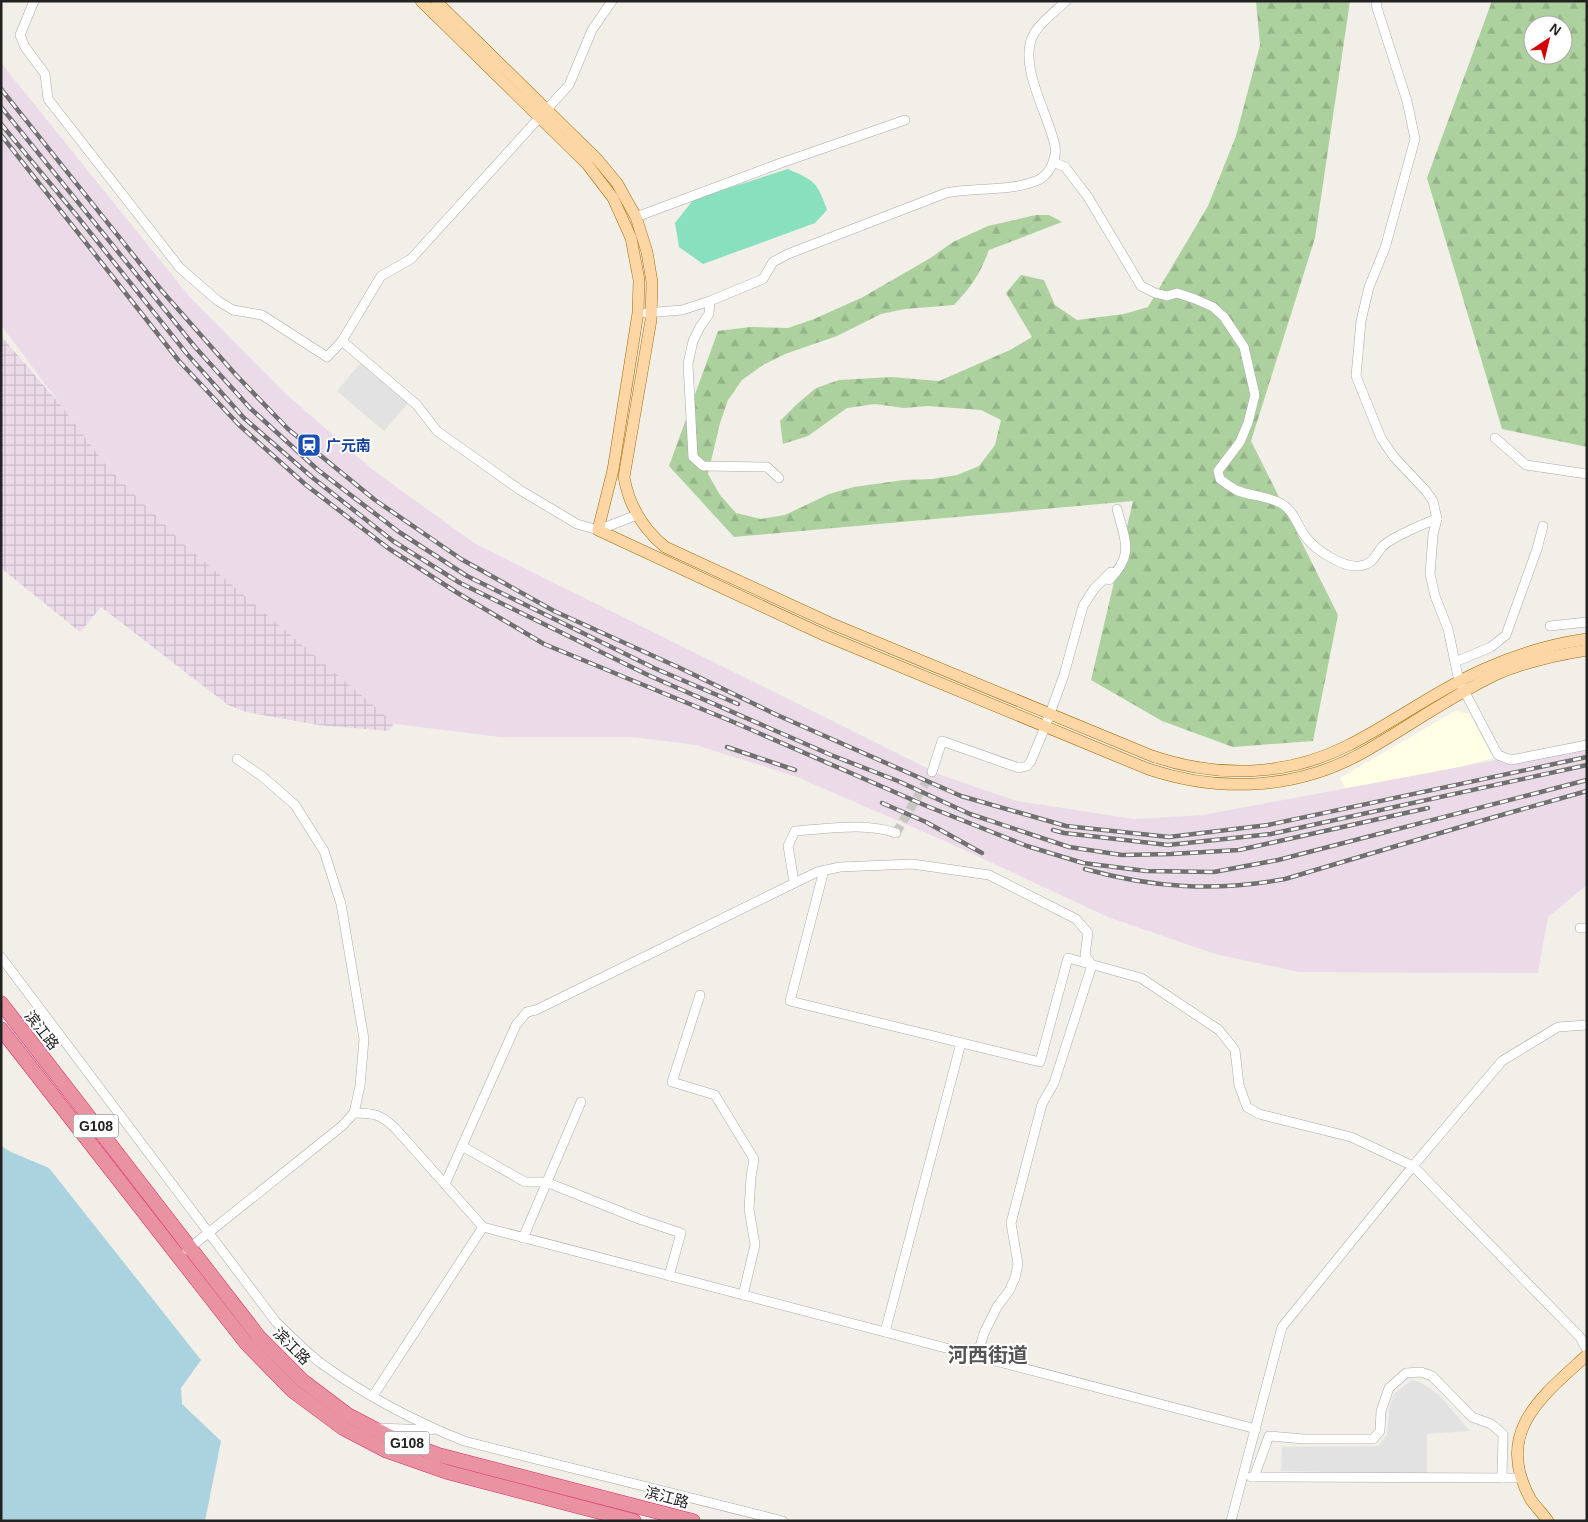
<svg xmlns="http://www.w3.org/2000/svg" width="1588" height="1522" viewBox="0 0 1588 1522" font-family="Helvetica,'Noto Sans SC',sans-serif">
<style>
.industrial{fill:url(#industrial-grid)}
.education{fill:#ffffe5}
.railway{fill:#ebdbe8}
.forest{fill:url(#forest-firs);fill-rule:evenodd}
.pitch{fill:#88e0be}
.parking{fill:#e2e2e2}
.water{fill:#aad3df}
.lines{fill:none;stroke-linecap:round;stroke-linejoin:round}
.minor-tunnel{stroke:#c8c6c1;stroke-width:9;stroke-dasharray:9 4.5;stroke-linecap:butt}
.minor-casing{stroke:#a9a9a9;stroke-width:10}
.major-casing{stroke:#a06b00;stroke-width:12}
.highway-casing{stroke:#dc2a67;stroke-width:15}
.minor{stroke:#fff;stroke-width:9}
.major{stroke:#fcd6a4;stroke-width:11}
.highway{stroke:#e892a2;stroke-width:14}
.rail-casing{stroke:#707070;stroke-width:4.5}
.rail{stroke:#fff;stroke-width:2.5;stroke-dasharray:8;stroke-linecap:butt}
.labels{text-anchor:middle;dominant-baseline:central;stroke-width:4;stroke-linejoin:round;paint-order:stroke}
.shield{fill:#fff;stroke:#646464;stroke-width:1}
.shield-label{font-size:14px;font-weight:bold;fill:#222}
.transit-label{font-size:15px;font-weight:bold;fill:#164399;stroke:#fff;text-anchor:start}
.street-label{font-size:15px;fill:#222;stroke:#fff}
.district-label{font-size:20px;font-weight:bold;fill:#555;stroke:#fff}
</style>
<defs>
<pattern id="industrial-grid" width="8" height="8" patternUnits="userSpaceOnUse" patternTransform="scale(1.25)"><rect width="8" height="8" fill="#ebdbe8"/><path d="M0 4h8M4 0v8" fill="none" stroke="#c9bcc7"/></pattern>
<pattern id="forest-firs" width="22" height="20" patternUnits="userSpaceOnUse" patternTransform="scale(1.25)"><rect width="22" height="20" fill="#add19e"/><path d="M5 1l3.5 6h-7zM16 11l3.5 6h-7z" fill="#95b388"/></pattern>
</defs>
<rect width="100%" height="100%" fill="#f2efe9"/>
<polygon class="industrial" points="1,336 147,505 400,713 389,731 318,725 246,712 228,705 101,607 80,632 1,568"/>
<polygon class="education" points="1455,711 1470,714 1493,758 1349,796 1340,778"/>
<polygon class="railway" points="1,63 189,296 285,393 373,470 474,543 941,775 1017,801 1134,819 1203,815 1486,762 1587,739 1587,885 1548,917 1538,973 1299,972 1215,954 1108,917 947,842 797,777 696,745 632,737 500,737 395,724 186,546 108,468 1,325"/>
<g class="forest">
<path d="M1256 1H1350L1315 238 1251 441 1338 615 1313 741 1233 747 1162 721 1091 680 1133 501 734 537 669 466 718 331 750 327 788 328 814 319 863 297 932 257 953 242 988 226 1036 215H1049L1062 222 989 250C980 274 972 286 954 305L905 309 881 314 837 336 785 354 763 365 742 380 728 400 720 423 708 474 720 495 736 513 761 519 785 515 829 494 854 487 904 480 932 479 957 475 979 466 995 445 1001 420 981 410 928 406 904 408 875 404 847 408 808 436 783 444 780 421 797 404 816 388 839 380 891 377 939 381 1010 350 1032 337 1006 293 1021 275 1044 280 1055 305 1077 320 1124 314 1148 307 1208 206 1236 136 1260 45Z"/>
<path d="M1492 1H1587V447L1502 429 1427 178ZM1533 25H1563V55H1533Z"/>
</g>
<path class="pitch" d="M788 169C815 181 817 182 827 210L815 223 703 264 679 247 675 223 694 199Z"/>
<g class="parking">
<polygon points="362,361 409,402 384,431 337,391"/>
<polygon points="1412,1380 1420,1382 1439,1395 1470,1431 1427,1434 1427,1474 1281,1471 1282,1447 1378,1446 1387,1435 1389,1410 1394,1394"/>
</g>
<polygon class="water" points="1,1146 11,1152 49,1168 201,1360 181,1388 182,1404 221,1441 205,1521 1,1521"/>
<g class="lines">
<polyline class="minor-tunnel" points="896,833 932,772"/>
<g class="minor-casing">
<g id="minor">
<polyline points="34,1 20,35 25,47 45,74 48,99 180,268 218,301 233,310 262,315 327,357 342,341 381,276 411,259 569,85 592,30 612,1"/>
<polyline points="1376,1 1377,8 1407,101 1415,139 1385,248 1369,287 1361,321 1356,376 1381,438 1394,457 1426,491 1433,501 1437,519 1433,535 1430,574 1435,596 1448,629 1459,681 1498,755 1511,760 1587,745"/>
<path d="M1053 162 1065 167 1088 197 1141 286 1155 293 1167 296 1177 293 1195 299 1213 307 1224 317 1244 347 1255 395 1248 423 1240 442 1218 471 1220 479C1225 483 1231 487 1236 490 1250 496 1267 496 1280 503 1293 509 1297 525 1305 536 1315 550 1346 571 1364 565 1374 562 1376 554 1382 547 1390 538 1425 523 1437 519"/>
<polyline points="636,217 781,163 905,120"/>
<polyline points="710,301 709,314 700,327 693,341 688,364 693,457 703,466 767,467 779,478"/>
<path d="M646 313 682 310 710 301 763 279 773 262 788 254 946 193C976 187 1007 192 1036 181 1049 176 1057 160 1055 146 1049 116 1021 71 1031 40 1037 24 1054 13 1066 1"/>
<polyline points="342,341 417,405 437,431 520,490 577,524 598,530 637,515"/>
<polyline points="1495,438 1526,465 1587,474"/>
<path d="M1109 580C1135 554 1125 541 1117 509"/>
<polyline points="1550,626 1587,622"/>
<polyline points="1455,662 1491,647 1506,635 1537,549 1543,526"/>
<polyline points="932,772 942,741 1019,768 1027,766 1031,761 1045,727 1064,675 1083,606 1094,589 1111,572"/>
<polyline points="824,870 790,1001 1040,1062 1068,958 1141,978 1219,1030 1235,1050 1239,1085 1247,1107 1259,1114 1351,1137 1413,1166 1502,1061 1558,1027 1587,1025"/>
<path d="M794 882 788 846 795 831C828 829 864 822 896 833"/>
<polyline points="1580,928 1587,928"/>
<path d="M1 957 276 1322C291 1336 306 1352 322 1364 365 1395 414 1421 464 1441L783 1521"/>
<polyline points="700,995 672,1082 715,1095 754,1159 751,1177 749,1209 755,1245 743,1295"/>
<path d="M354 1113C374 1113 380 1114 395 1128L483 1227 1256 1429"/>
<polyline points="462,1146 525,1182 546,1182 639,1219 681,1233 669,1276"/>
<polyline points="445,1184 516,1025 527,1012 536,1010 817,872 840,867 912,864 989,875 1076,919 1088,933 1085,955 1092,965"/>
<polyline points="523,1238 581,1102"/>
<polyline points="187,1250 342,1126 354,1113 360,1086 364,1039 341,904 324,851 295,805 263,777 237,759"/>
<polyline points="885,1332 961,1043"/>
<polyline points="977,1357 984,1333 997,1307 1009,1291 1015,1278 1018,1264 1011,1223 1042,1104 1054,1083 1092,965"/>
<polyline points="373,1396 483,1227"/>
<polyline points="378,1428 432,1430"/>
<polyline points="1251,1477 1522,1478"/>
<polyline points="1254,1477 1269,1436 1304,1439 1373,1439 1380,1431 1381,1411 1389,1388 1406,1373 1421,1372 1432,1376 1472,1417 1491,1424 1503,1434 1502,1478"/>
<polyline points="1231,1521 1282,1327 1413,1166 1580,1337 1587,1350"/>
</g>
</g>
<g class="major-casing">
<g id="major">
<path d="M421 1 587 164 613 198 631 238 639 280 638 313 613 470 598 530 824 635 1148 769C1220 793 1297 790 1364 752 1408 727 1449 697 1495 675 1524 662 1556 655 1587 650"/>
<path d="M436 1 597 159 617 183 636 217 647 252 652 282 651 320 624 477C629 506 642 528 665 547L830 623 1152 756C1217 778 1285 777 1347 746 1393 723 1435 691 1482 670 1515 655 1551 644 1587 639"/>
<path d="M1548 1521C1543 1514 1536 1507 1531 1500 1493 1433 1541 1397 1587 1355"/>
</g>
</g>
<g class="highway-casing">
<g id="highway">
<polyline points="1,1003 259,1337 303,1381 348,1415 388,1436 439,1455 693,1521"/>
<polyline points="1,1029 246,1343 293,1391 343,1428 387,1451 447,1472 634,1521"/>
</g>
</g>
<use href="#minor" class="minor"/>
<use href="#major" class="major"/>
<use href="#highway" class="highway"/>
<g class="rail-casing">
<g id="rail">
<polyline points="1,89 162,291 236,375 288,429 375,500 461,559 554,611 680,668 777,715 961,796 1066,826 1169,837 1268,825 1587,757"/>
<polyline points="1,107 195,347 250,408 318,470 399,532 467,576 654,668 738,704"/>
<polyline points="1,124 77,216 187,354 244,418 313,478 393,541 460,583 650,676 831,755 898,781 970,814 1069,847 1122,855 1171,854 1239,850 1428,808"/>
<polyline points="1,135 179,361 239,425 306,485 388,548 456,592 544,644 731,721 929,807 1027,846 1083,863 1146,871 1214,872 1278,860 1587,780"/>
<polyline points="727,747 795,770"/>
<polyline points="882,803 926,822 982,853"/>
<polyline points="1053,830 1064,833 1168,845 1271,834 1587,765"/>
<path d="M1085 869C1153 888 1215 892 1285 879L1491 818 1587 791"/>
</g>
</g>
<use href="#rail" class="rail"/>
</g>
<defs>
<g id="station-square" transform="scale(1.25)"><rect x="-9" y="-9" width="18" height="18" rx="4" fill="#1a4fb4" stroke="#fff"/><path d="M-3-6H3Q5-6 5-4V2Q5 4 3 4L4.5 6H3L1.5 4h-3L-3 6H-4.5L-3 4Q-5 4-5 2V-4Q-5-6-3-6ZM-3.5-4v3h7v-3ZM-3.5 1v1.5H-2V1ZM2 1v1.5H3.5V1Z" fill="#fff"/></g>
</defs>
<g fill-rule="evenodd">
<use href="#station-square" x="309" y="445"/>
</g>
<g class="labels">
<g class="shield">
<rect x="73.5" y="1114.5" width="45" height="23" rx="4"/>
<rect x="384.5" y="1431.5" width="45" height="23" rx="4"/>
</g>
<g class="shield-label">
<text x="96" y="1126">G108</text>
<text x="407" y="1443">G108</text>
</g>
<g class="transit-label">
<text x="326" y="445">广元南</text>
</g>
<g class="street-label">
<text transform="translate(42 1030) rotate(52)">滨江路</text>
<text transform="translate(292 1346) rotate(45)">滨江路</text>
<text transform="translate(667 1497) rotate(15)">滨江路</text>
</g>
<g class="district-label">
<text x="988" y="1355">河西街道</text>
</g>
</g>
<rect width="1588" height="1522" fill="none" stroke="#222222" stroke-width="5"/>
<g transform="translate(1548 40) rotate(35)"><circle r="24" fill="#ffffff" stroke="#a7a7a7"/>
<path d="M0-4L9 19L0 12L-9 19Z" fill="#d40000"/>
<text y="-8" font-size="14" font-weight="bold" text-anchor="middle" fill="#222222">N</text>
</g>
</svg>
